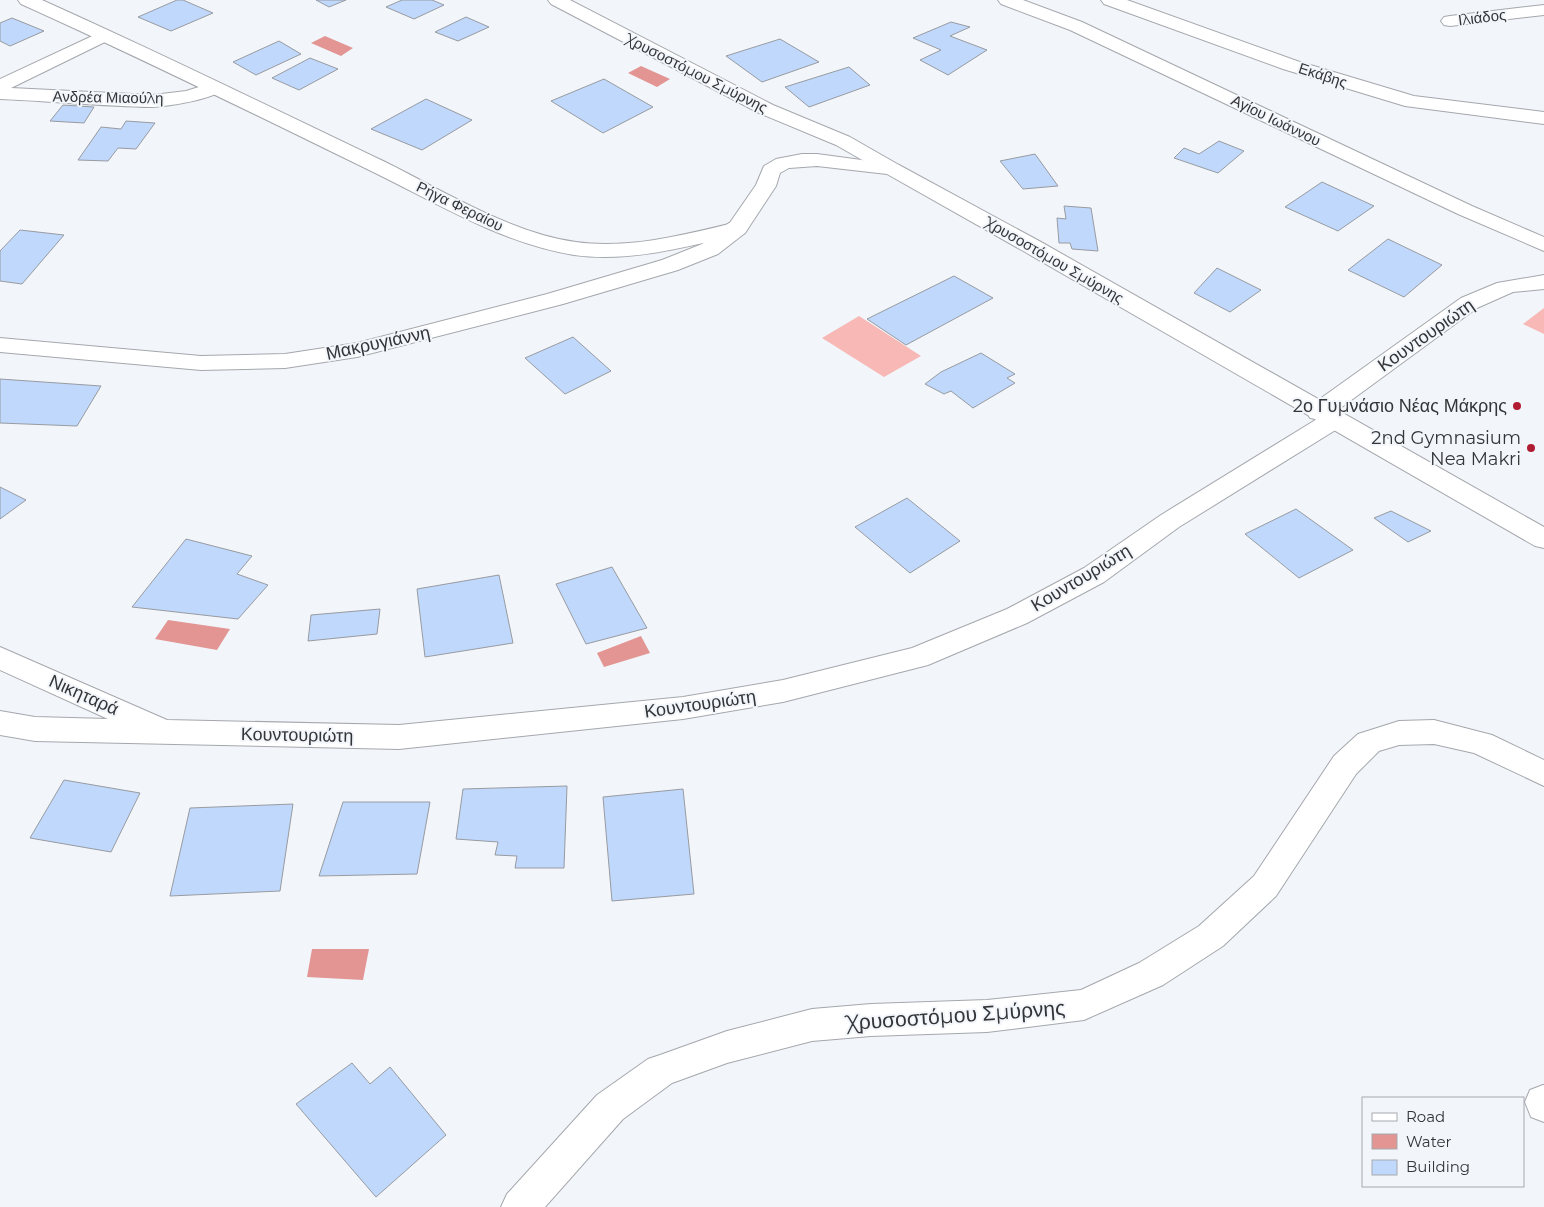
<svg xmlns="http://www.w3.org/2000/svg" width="1544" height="1207" viewBox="0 0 1544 1207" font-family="Montserrat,sans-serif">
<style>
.green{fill:#f7b8b6}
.water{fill:#e29593}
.building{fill:#bfd8fc;stroke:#989ba0}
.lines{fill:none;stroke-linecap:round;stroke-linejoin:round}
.minor-casing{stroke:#a4a7ac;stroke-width:2}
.tertiary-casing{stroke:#a4a7ac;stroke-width:2}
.minor{fill:#fff;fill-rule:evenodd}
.tertiary{fill:#fff;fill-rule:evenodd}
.poi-dot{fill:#b01c31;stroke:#f2f6fb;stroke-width:2}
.labels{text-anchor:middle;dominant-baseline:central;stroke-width:4;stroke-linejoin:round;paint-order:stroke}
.far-street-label{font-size:15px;fill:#343537;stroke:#f2f6fb}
.street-label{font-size:18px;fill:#343537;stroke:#f2f6fb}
.poi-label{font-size:18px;fill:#343537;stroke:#f2f6fb;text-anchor:end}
.near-street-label{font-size:21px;fill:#343537;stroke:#f2f6fb}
</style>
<rect width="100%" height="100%" fill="#f2f6fb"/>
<g class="green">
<polygon points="1544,308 1544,334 1523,324"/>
<polygon points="859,316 921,356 884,377 822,338"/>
</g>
<g class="water">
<polygon points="325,36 353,48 341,56 311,43"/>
<polygon points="641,66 670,79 657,87 628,73"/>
<polygon points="168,620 230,629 217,650 155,639"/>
<polygon points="641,636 650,653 604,667 597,653"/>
<polygon points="312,949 369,949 363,980 307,977"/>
</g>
<g class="building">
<polygon points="177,0 183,0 213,13 171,31 138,17"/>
<polygon points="316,0 346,0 329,7"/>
<polygon points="402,0 432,0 444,5 414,19 386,7"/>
<polygon points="466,17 489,27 458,41 435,32"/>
<polygon points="12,18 44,31 10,46 0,41 0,23"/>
<polygon points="951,22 970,27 950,36 987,50 948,75 920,60 941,50 913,38"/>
<polygon points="780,39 819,62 762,82 726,56"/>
<polygon points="279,41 301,54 256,75 233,62"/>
<polygon points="310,58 338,69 299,90 272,78"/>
<polygon points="849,67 870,85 809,107 785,87"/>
<polygon points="604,79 653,107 603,133 551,101"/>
<polygon points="426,99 472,120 422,150 371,129"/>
<polygon points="63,105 94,107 84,123 50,121"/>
<polygon points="126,121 155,123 136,149 118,148 108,161 78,160 101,127 121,129"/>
<polygon points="1219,141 1244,151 1218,173 1174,158 1184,148 1199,154"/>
<polygon points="1035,154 1058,186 1023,189 1000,161"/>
<polygon points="1322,182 1374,206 1338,231 1285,207"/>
<polygon points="1064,206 1091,208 1098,251 1072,249 1070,243 1059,243 1057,218 1066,219"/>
<polygon points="20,230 64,235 22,284 0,281 0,251"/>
<polygon points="1388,239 1442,265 1404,297 1348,270"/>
<polygon points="1217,268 1261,290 1230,312 1194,293"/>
<polygon points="954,276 993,298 906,345 867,319"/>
<polygon points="573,337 611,371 565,394 525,358"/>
<polygon points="981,353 1015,374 1007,378 1015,383 973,408 951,391 944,394 925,384 941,372"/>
<polygon points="0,379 101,386 77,426 0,423"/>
<polygon points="0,487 26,500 0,519"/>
<polygon points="907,498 960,541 910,573 855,527"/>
<polygon points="1296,509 1353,550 1299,578 1245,534"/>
<polygon points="1391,511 1431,531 1408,542 1374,518"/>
<polygon points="186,539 252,556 237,574 268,585 238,619 132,607"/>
<polygon points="612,567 647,628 586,644 556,584"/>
<polygon points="499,575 513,643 425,657 417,589"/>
<polygon points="380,609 377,634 308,641 311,615"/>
<polygon points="64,780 140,793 111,852 30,838"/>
<polygon points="567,786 564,868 515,868 517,856 495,855 498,842 456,839 463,789"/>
<polygon points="683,789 694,894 612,901 603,797"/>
<polygon points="343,802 430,802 417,874 319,876"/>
<polygon points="293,804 280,891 170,896 190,808"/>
<polygon points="352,1063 370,1084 390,1067 446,1135 376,1197 296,1104"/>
</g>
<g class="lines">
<g class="minor-casing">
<g id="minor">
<polygon points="548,0 570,0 773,105 850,137 899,165 902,169 899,173 892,175 885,173 836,145 759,113 551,4"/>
<polygon points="998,0 1023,0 1082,22 1472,206 1544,237 1544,251 1458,214 1070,30 1001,4"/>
<polygon points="1101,0 1127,0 1297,61 1414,96 1544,112 1544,124 1405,106 1283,69 1104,4"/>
<polygon points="1544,5 1544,15 1450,26 1444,25 1441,21 1444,17 1450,16"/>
<path d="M103 31 109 32 112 36 109 40 11 88 153 95 186 91 215 82 222 84 225 88C217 99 165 107 151 107 101 106 50 101 0 99V79Z"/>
<polygon points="737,222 745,223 748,228 745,233 718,254 678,270 563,304 357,357 285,368 201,370 0,352 0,338 201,356 285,354 357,343 547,294 662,260 702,244 729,223"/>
<polygon points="1544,275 1544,289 1513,292 1477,308 1335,412 1342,414 1345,420 1342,426 1179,527 1104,582 1027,623 928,665 783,702 683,719 399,749 35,741 0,735 0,711 35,717 108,719 0,670 0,647 167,720 399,725 683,697 783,680 912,648 1007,609 1084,568 1161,515 1317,419 1310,418 1307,412 1310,406 1461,298 1497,283"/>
<polygon points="1543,1085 1544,1085 1544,1122 1531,1117 1525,1102 1530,1090"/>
</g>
</g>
<g class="tertiary-casing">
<g id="tertiary">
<path d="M18 0H42C156 51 268 106 381 160 441 189 509 233 576 242 627 249 680 236 729 224L756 185 764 166 776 159 802 154H817L899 165 1041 242 1544 527V548L1535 546 1025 252 887 174 817 166 789 168 780 173 776 186 745 233C690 246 631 263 574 255 499 243 432 200 365 168 250 112 137 56 21 4Z"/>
<polygon points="1434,720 1492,735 1544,760 1544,786 1474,753 1434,744 1399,745 1379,751 1356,774 1276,896 1223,946 1163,985 1084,1020 987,1032 871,1036 812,1041 727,1063 672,1083 623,1119 545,1207 501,1207 507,1194 597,1095 648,1059 660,1055 727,1031 812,1009 871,1004 987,1000 1081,990 1139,963 1199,926 1254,876 1334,756 1358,734 1399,721"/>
</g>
</g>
<use href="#minor" class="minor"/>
<use href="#tertiary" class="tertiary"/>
</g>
<g class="poi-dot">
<circle cx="1517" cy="406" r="5"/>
<circle cx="1531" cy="448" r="5"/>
</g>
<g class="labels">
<g class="far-street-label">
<text transform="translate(1482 17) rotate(-7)">Ιλιάδος</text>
<text transform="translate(697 73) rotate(27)">Χρυσοστόμου Σμύρνης</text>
<text transform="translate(1323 75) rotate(18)">Εκάβης</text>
<text transform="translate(108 97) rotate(1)">Ανδρέα Μιαούλη</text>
<text transform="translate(1276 120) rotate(26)">Αγίου Ιωάννου</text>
<text transform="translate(460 206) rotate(26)">Ρήγα Φεραίου</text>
<text transform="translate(1055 260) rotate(30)">Χρυσοστόμου Σμύρνης</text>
</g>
<g class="street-label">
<text transform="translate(1426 335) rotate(-35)">Κουντουριώτη</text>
<text transform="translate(378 343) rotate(-12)">Μακρυγιάννη</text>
<text transform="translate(1081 578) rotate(-31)">Κουντουριώτη</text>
<text transform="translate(84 695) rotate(24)">Νικηταρά</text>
<text transform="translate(700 704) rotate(-8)">Κουντουριώτη</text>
<text transform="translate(297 735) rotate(1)">Κουντουριώτη</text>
</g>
<g class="poi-label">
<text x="1507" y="406">2ο Γυμνάσιο Νέας Μάκρης</text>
<text x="1521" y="438">2nd Gymnasium<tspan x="1521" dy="21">Nea Makri</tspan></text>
</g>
<g class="near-street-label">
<text transform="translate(956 1015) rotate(-4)">Χρυσοστόμου Σμύρνης</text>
</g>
</g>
<rect x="1362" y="1097" width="162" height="90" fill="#f2f6fb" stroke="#a6a9ad"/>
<rect x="1372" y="1113" width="25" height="8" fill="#ffffff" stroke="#a6a9ad"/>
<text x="1406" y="1122" font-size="15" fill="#343537">Road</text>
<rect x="1372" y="1134" width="25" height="15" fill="#e29593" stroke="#a6a9ad"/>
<text x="1406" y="1147" font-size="15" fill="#343537">Water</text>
<rect x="1372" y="1160" width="25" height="15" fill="#bfd8fc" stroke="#a6a9ad"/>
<text x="1406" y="1172" font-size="15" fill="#343537">Building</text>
</svg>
